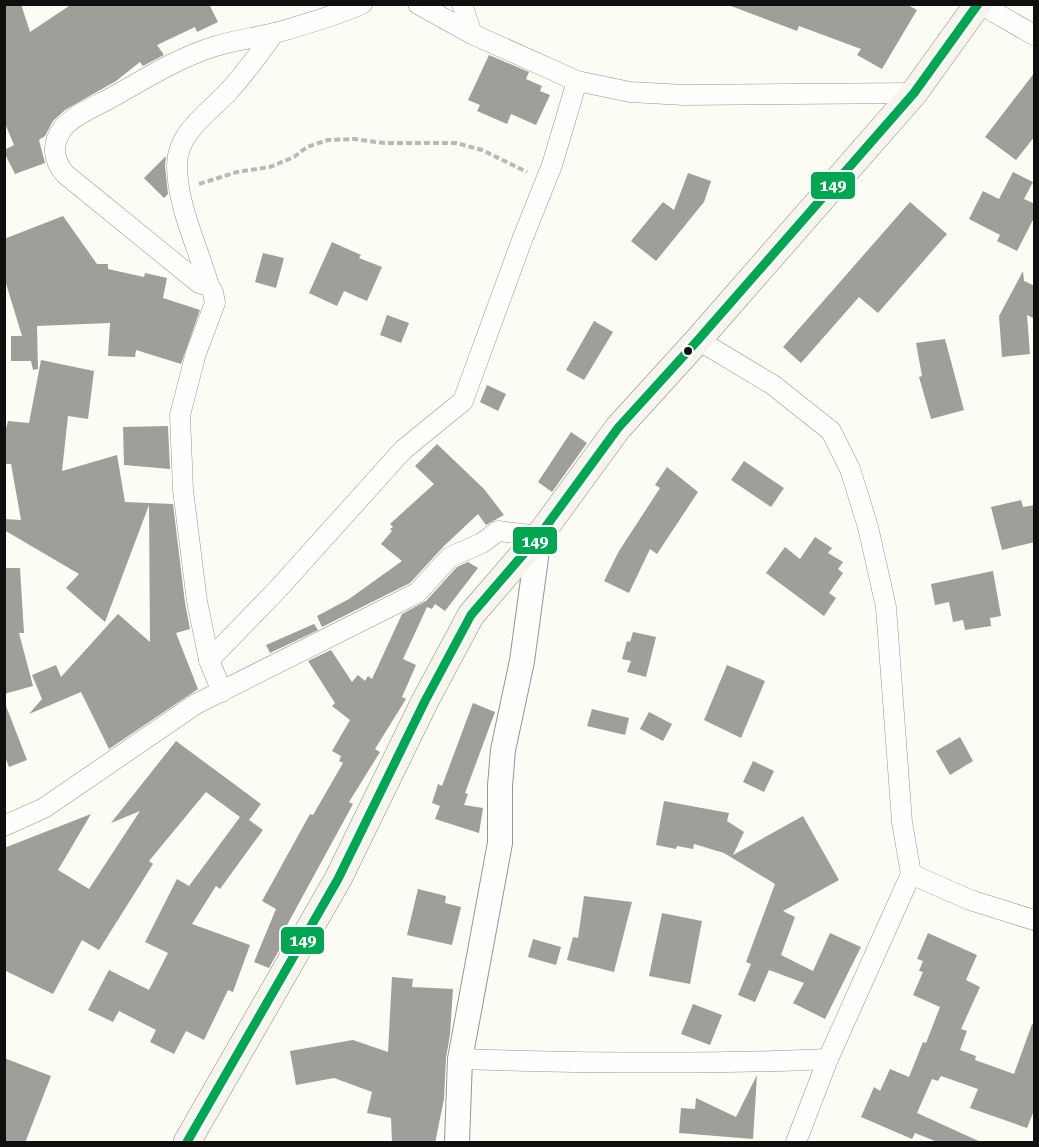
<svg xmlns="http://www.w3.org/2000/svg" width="1039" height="1147" viewBox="0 0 1039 1147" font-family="'Roboto Serif',serif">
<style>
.building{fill:#a09e99}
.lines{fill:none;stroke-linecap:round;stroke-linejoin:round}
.minor-casing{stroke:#969592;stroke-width:21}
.tertiary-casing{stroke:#969592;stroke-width:26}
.secondary-casing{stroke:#8c8c89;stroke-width:28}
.path{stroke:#b9b9b8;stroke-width:4;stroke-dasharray:6 3;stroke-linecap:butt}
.minor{stroke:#fffefd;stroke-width:20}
.tertiary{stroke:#fffefd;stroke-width:24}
.secondary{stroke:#f5f5eb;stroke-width:27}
.bus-1-casing{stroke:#fff;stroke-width:14}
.bus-1{stroke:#00a651;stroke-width:9}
.bus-dot{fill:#0f0f0f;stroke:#fff;stroke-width:2}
.line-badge{stroke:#fff;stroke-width:2}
.badge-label{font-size:16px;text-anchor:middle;font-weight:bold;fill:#fff}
</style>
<rect width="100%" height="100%" fill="#fcfbf4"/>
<g class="building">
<polygon points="13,4 21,4 30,32 72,4 209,4 218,22 197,32 195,27 157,45 164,55 143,66 140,62 116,81 65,110 53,121 45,136 39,140 45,163 15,174 4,152 4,150 14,145 4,121 4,7"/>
<polygon points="731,4 906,4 917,10 882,69 857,55 861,49 799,26 797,31 731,6"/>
<polygon points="489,55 529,72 526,79 542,86 540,91 550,95 536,125 511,114 507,124 477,111 480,105 468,100"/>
<polygon points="1035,72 1035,136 1016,160 985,137"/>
<polygon points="166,156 165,166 168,194 164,198 144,178"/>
<polygon points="1013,172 1033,182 1024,199 1035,204 1035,216 1017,251 997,241 1000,235 969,219 983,191 999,199"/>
<polygon points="688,173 711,181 704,202 656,261 631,241 663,202 674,210"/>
<polygon points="910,202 947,234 878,313 859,297 801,363 783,347"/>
<polygon points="63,216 97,264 108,264 108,269 144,277 145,273 167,278 163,298 200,310 181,364 136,350 135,357 108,356 110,323 37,326 38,369 33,370 31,361 11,361 11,336 22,336 4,277 4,239"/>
<polygon points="332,242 361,255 359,258 382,267 367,301 344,291 337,306 309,293"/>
<polygon points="263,253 284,258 276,288 255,282"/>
<polygon points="1023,271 1024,281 1035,286 1035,319 1027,315 1030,354 1002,357 999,316"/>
<polygon points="387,315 409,323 401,343 380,335"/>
<polygon points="594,321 613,332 584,380 566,370"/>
<polygon points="945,339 964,410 931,419 919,377 922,376 916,343"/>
<polygon points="41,360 94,371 88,419 68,416 62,471 117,455 125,502 173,504 185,603 190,629 176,633 198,689 109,749 81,692 29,714 42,699 32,675 56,665 61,677 118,614 150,642 149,505 105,622 66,588 79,574 4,530 4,519 21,520 11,464 4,464 4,436 8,421 29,423"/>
<polygon points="487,385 506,394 498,411 480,402"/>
<polygon points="168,426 170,469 124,465 123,427"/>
<polygon points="571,432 587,443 552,492 538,482"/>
<polygon points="437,444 484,489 504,515 486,525 478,514 443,547 410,583 322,627 317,616 349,599 402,561 381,544 392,531 390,529 393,527 390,524 434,484 415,466"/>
<polygon points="744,461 784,488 771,507 731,480"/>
<polygon points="667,467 698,492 657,554 650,549 629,593 604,581 619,551 660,488 655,485"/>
<polygon points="1021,500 1023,507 1035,505 1035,542 1002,550 991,507"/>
<polygon points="815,537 832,548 828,553 843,562 838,569 843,573 829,593 836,598 824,616 766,573 785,547 800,559"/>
<polygon points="468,562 478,568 445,611 435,604 432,609 427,607 403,659 416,665 402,697 406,699 375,749 380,752 349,802 353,804 287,925 292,927 269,968 254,962 276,909 262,901 310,814 313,815 343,763 339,761 341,756 332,751 350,720 332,706 335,703 308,661 331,650 352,682 358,675 365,681 368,676 372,679 402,614 426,601 457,567"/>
<polygon points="4,568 20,568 24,633 19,633 33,686 4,694"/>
<polygon points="993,571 1001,616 990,618 991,626 965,630 963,620 953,622 949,602 935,605 931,584"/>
<polygon points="314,624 318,630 270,653 266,645"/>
<polygon points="633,632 656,637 646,677 627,672 631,661 622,659 627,641 630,642"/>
<polygon points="727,665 765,681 741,738 704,720"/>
<polygon points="473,703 495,712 465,793 468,794 464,805 483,808 479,833 435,819 440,806 432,803 438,784 442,786"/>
<polygon points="6,706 27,760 9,767 4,754"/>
<polygon points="592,709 629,718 625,735 587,726"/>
<polygon points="649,712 672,724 663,741 640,729"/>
<polygon points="960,737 973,761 950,775 936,751"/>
<polygon points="176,741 261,804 249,820 263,830 220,889 216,886 192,924 250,945 233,992 228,990 204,1040 186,1031 174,1054 150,1042 156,1030 119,1011 113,1022 88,1010 109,970 149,990 168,953 145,942 177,879 189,886 240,817 206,792 149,861 153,864 99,950 82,940 53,994 4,970 4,848 91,814 58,870 89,889 140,811 111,823"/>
<polygon points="753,761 774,771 764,792 743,782"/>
<polygon points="664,801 729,813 727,821 744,832 733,855 803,816 839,880 783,911 795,917 781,955 813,971 830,933 861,947 825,1019 793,1003 804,983 769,970 755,1002 738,995 751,964 746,962 775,884 724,853 694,844 693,849 677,846 676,849 656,845"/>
<polygon points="418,889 446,896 445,903 461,907 452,945 407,935"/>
<polygon points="584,896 632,902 614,972 567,960 573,937 578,938"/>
<polygon points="662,913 702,921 690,984 649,976"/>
<polygon points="928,933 977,955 966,980 980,987 961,1029 967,1031 960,1050 976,1056 975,1060 1014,1074 1032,1024 1035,1024 1035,1108 1027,1128 970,1108 978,1089 941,1076 938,1081 932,1079 917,1113 983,1143 940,1143 915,1133 912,1139 861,1117 874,1087 880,1091 890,1069 909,1077 923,1042 926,1043 940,1007 913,995 923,972 919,971 923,961 917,959"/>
<polygon points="533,939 561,947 556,965 528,957"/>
<polygon points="392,977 413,979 412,987 453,989 450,1034 446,1058 444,1099 435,1143 392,1143 391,1118 367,1113 372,1092 334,1078 296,1085 290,1051 353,1040 388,1052"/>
<polygon points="693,1004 722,1015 710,1045 681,1034"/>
<polygon points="4,1058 51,1076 25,1143 4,1143"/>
<polygon points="757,1075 753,1139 679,1133 681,1108 695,1109 696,1098 736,1117"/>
</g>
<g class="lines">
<g class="minor-casing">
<g id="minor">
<polyline points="418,4 472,34 577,81 630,92 684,95 914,93"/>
<polyline points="462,4 472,34"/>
<polyline points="980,4 1034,35"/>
<path d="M209 286C198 247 177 206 177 165 177 133 208 113 228 92 245 73 260 53 274 33"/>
<polyline points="698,340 773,385 831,431 850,469 868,527 886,607 902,822 911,874 970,900 1034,920"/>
<polyline points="209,660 277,590 403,450 463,401 522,240 552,165 577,81"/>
<path d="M222 692 209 660 197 601 183 490 180 415 196 353 215 303 213 292 209 286 199 283 65 174C53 160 51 144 63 128 74 115 94 107 109 99 143 80 179 57 216 46 235 40 255 38 275 33 303 25 335 16 362 4"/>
<polyline points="4,826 44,808 196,704 417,593 450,557 482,543 498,531 539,536"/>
<path d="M460 1059C583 1063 705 1065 828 1059"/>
<polyline points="796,1142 828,1059 911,874"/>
</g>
</g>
<g class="tertiary-casing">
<polyline id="tertiary" points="457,1142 460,1059 500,843 500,786 503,750 522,661 539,536"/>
</g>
<g class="secondary-casing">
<polyline id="secondary" points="187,1142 338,879 425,701 471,615 539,536 618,428 698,340 914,93 978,4"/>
</g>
<polyline class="path" points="199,184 237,172 270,167 294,157 307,147 328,140 354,139 384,143 456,143 482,150 527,172"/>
<use href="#minor" class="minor"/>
<use href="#tertiary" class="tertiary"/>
<use href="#secondary" class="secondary"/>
<g class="bus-1-casing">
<polyline id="bus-1" points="187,1142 338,879 425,701 471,615 539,536 618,428 698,340 914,93 978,4"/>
</g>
<use href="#bus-1" class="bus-1"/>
</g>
<circle class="bus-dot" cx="688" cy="351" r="5"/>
<g class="line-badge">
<rect x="810" y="171" width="46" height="29" rx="6" fill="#00a651"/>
<rect x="512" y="526" width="46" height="29" rx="6" fill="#00a651"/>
<rect x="280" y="926" width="45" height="29" rx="6" fill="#00a651"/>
</g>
<g class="badge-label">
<text x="833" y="191">149</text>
<text x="535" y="547">149</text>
<text x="303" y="946">149</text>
</g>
<rect width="1039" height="1147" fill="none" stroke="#0f0f0f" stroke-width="12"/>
</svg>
